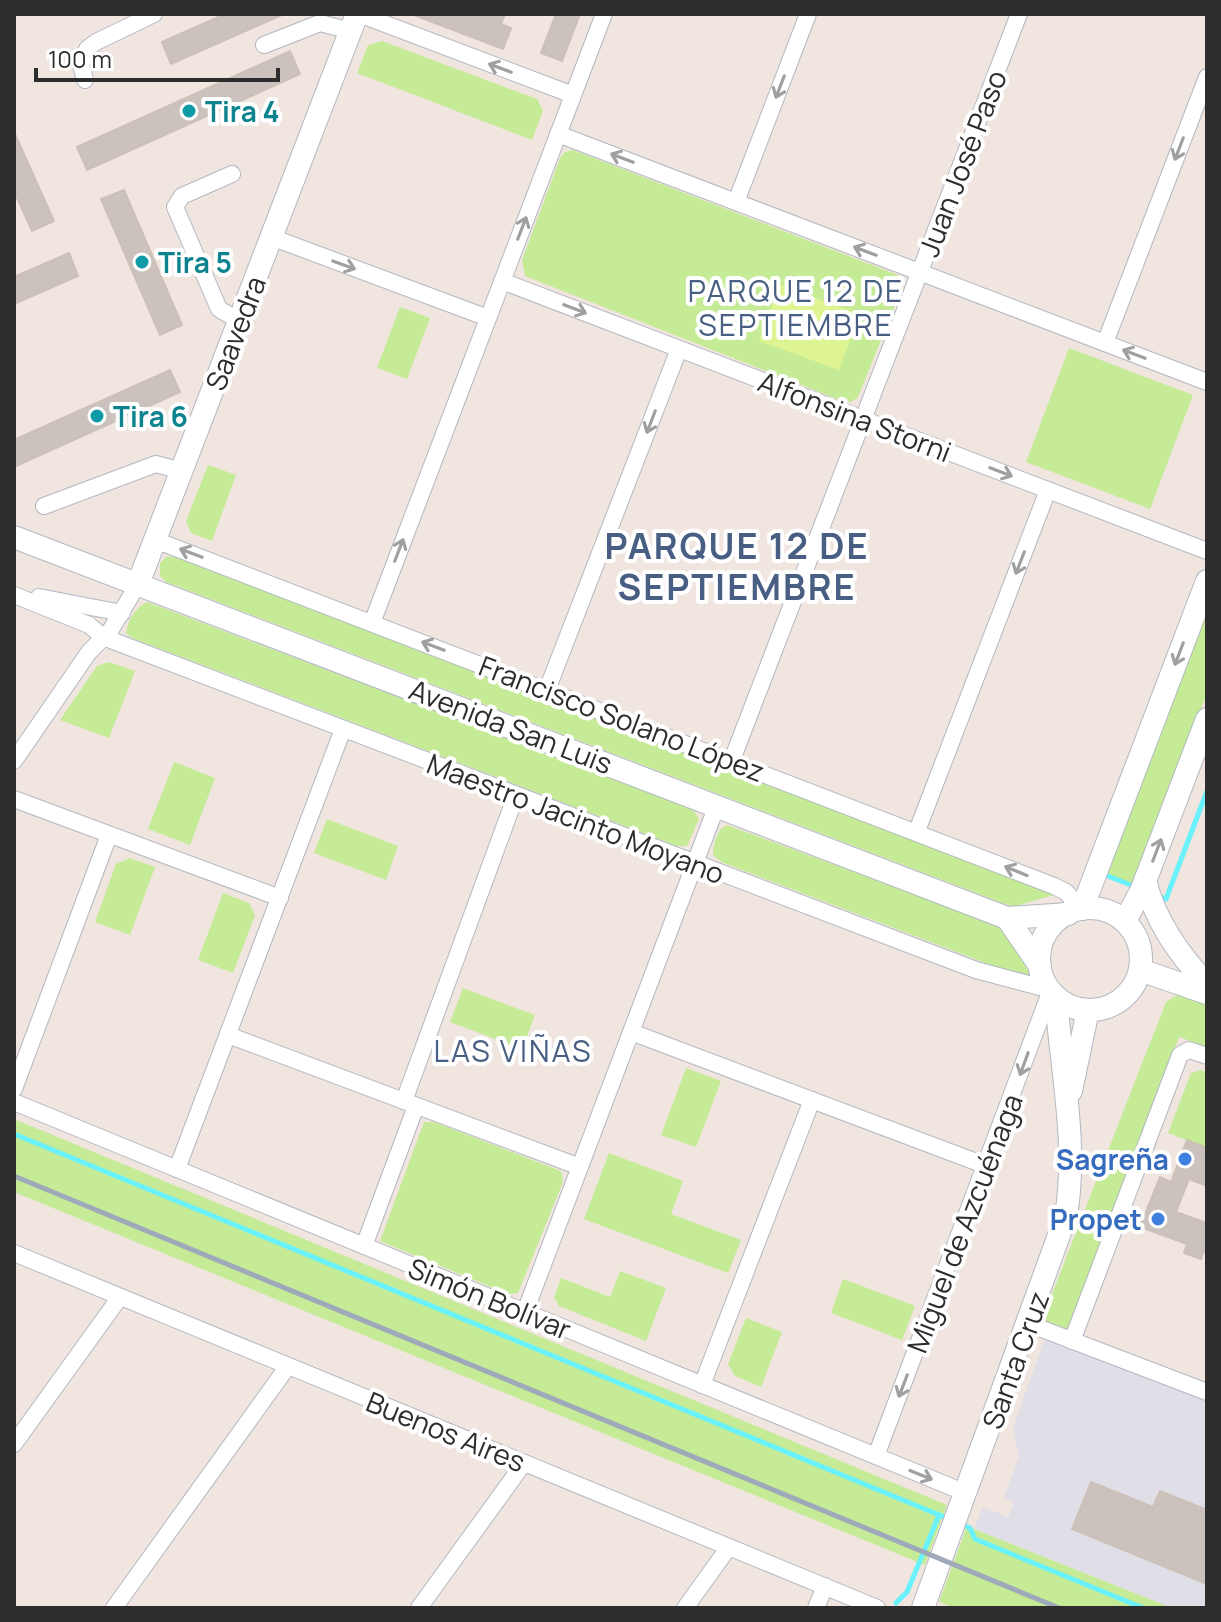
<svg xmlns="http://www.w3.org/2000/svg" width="1221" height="1622" viewBox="0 0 1221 1622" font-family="Manrope,sans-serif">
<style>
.industrial{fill:#e0dfe8}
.green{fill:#c5eb96}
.pitch{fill:#def391}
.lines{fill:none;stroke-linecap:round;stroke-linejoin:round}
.stream{stroke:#69f2fb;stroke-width:5}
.building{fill:#cbc2be;stroke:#ccc0b7;stroke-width:2}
.street-casing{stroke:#b2b8c2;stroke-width:18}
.secondary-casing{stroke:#b2b8c2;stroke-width:24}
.street{stroke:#fff;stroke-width:16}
.secondary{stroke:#fff;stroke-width:22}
.rail{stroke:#a0a9b9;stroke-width:5}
.oneway{stroke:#a0a0a0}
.culture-dot{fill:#0f9aa8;stroke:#fff;stroke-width:3}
.shop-dot{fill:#3f7fe0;stroke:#fff;stroke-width:3}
.labels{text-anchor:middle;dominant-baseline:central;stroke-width:8;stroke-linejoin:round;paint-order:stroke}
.culture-label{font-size:28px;font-weight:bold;fill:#0d838f;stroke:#fff;text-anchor:start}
.street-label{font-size:28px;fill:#2d2d2d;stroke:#fff}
.shop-label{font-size:28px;font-weight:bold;fill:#366cbe;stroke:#fff;text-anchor:end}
.neighbourhood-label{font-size:30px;letter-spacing:2px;fill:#485f83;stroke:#fff}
.district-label{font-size:36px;font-weight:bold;letter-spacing:2px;fill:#485f83;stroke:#fff}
</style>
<rect width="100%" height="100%" fill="#f0e5df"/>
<polygon class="industrial" points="1045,1338 1207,1401 1207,1608 1172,1608 974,1529 983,1507 1008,1517 1014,1502 1004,1498 1019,1456 1013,1428"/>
<g class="green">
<polygon points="382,41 537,99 543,111 532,140 357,73 368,45"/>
<polygon points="573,150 898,275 900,293 858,397 851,402 842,401 525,276 522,260 560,158 565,152"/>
<polygon points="400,307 430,318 407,379 377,368"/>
<polygon points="1069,348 1193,395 1150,509 1026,462"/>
<polygon points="208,465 236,475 212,541 191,533 186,521"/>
<polygon points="176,556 1057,894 1013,907 166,582 160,576 160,563 166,557"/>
<path d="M147 602 692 808 699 819 687 846H677L132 638 126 633C127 621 136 607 147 602Z"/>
<polygon points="1207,609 1207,693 1133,886 1105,875"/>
<polygon points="109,662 135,671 109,738 60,720 97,666"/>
<polygon points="174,762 215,778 190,845 148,829"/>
<polygon points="327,819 398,846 386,880 314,853"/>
<path d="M727 825 1006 928 1033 981 721 862 713 855C713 844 717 829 727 825Z"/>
<polygon points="130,858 155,867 130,935 95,922 116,864"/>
<polygon points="223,893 249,903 255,915 233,973 198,960"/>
<polygon points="463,988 535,1015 522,1049 450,1022"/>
<polygon points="1178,994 1207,1005 1207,1047 1179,1037 1062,1345 1036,1335 1166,1002"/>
<polygon points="686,1068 721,1081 696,1147 661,1135"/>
<polygon points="1201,1070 1207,1073 1207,1148 1168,1133 1191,1073"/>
<polygon points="14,1119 947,1505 925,1565 14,1192"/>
<polygon points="424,1122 434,1122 561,1171 563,1182 518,1293 508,1294 380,1241"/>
<polygon points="609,1153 683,1181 671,1214 741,1240 728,1273 584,1219"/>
<polygon points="620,1271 666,1288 646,1341 559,1306 554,1297 561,1278 610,1297"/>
<polygon points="843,1279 915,1306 902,1340 831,1313"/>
<polygon points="746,1318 782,1332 761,1387 735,1376 728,1364"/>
<polygon points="967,1526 974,1529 1172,1608 955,1608 939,1602"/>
</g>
<polygon class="pitch" points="780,285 860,314 839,370 759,341"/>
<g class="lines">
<g class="stream">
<polyline points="1100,873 1136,887"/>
<polyline points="1156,895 1166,899 1207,791"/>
<polyline points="14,1134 949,1519"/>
<polyline points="958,1523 970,1528 975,1539 1143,1608"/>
<polyline points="896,1603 907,1592 939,1515"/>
</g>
</g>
<g class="building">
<polygon points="225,14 284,14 171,64 162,42"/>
<polygon points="505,14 501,24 511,28 503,49 414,15"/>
<polygon points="556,14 580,14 562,61 541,53"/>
<polygon points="290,51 300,74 87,170 77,147"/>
<polygon points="14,132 54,221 32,231 14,191"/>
<polygon points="124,190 182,325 160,335 101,199"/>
<polygon points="69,253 78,276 14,304 14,277"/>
<polygon points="170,370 180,392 14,467 14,440"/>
<polygon points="1187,1140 1207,1148 1207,1186 1189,1179 1176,1212 1207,1223 1207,1243 1201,1259 1184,1253 1187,1244 1140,1227 1160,1177 1171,1182"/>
<polygon points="1091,1482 1153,1507 1160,1491 1207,1510 1207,1584 1072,1529"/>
</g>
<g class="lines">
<g class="street-casing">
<g id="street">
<polyline points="359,14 573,95"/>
<polyline points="264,45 320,23 351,31"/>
<polyline points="85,80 81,65 87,49 96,42 154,14"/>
<polyline points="558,134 1207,382"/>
<polyline points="232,174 182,196 175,207 219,309 239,321"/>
<polyline points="736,202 808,14"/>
<polyline points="271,237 488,318"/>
<polyline points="502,281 1207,551"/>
<polyline points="1105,343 1207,77"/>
<polyline points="44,506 156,464 182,471"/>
<polyline points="155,540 1054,886 1066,892 1082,909"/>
<polyline points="14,595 89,625 103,637 976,970 1051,990 876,1456"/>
<polyline points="39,597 122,613"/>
<polyline points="372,623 604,14"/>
<polyline points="547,690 679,349"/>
<polyline points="732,760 1019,14"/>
<polyline points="14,761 89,652 110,631 138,584"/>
<polyline points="14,799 280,898"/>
<polyline points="917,831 1048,490"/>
<polyline points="631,1032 987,1166"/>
<polyline points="228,1035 580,1167"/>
<polyline points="14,1089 109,835"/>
<polyline points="404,1101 516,795"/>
<polyline points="14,1102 966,1493"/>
<polyline points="177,1169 343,729"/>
<polyline points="364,1246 416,1106"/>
<polyline points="14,1253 877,1608"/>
<polyline points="525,1312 717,805"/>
<polyline points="1029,1324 1207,1392"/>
<polyline points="1072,1341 1180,1055 1189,1050 1207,1056"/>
<polyline points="702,1385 812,1100"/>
<polyline points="14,1444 120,1297"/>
<polyline points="114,1608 288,1366"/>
<polyline points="419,1608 524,1463"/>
<polyline points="685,1608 729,1547"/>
<polyline points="816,1608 825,1586"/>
</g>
</g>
<g class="secondary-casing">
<g id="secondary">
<polyline points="14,537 1007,918 1068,914"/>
<polyline points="138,584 357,14"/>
<path d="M1145 880C1155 921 1179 954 1207 985"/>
<circle cx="1090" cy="959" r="51"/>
<polyline points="1082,909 1207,581"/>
<polyline points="1007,918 1040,966"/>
<polyline points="1125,921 1142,889 1207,719"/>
<polyline points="1140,970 1207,993"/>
<polyline points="1071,1091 1088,1010"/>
<path d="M923 1608 1066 1216C1078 1143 1061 1069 1056 997"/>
</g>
</g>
<use href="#street" class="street"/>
<use href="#secondary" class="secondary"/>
<polyline class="rail" points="14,1176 1059,1608"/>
</g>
<defs><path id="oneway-shaft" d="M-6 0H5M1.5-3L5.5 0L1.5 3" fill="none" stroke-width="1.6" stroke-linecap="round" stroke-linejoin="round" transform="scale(2)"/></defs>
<g class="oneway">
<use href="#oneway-shaft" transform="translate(500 68) rotate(-159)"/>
<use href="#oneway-shaft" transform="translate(780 87) rotate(111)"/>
<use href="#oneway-shaft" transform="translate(1179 149) rotate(111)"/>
<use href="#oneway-shaft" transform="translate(622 158) rotate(-159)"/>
<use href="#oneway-shaft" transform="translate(522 228) rotate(-69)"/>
<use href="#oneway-shaft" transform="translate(865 251) rotate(-159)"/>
<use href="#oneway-shaft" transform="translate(344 265) rotate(20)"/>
<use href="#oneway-shaft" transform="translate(575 309) rotate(21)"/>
<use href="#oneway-shaft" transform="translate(1134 354) rotate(-159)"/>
<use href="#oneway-shaft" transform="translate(651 422) rotate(111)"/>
<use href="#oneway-shaft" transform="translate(1001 472) rotate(21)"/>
<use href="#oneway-shaft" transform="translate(399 550) rotate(-69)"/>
<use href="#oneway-shaft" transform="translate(191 553) rotate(-159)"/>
<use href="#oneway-shaft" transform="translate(1020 563) rotate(111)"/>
<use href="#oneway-shaft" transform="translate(433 646) rotate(-159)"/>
<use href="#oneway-shaft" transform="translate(1179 654) rotate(111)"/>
<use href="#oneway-shaft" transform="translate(1157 850) rotate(-69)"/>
<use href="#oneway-shaft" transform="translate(1016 871) rotate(-158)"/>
<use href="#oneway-shaft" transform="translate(1024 1064) rotate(110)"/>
<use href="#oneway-shaft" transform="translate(903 1386) rotate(111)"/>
<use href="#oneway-shaft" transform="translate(921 1475) rotate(22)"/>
</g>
<g class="culture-dot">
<circle cx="189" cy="111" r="8"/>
<circle cx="142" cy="262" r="8"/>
<circle cx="97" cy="416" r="8"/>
</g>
<g class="shop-dot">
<circle cx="1185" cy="1159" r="8"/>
<circle cx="1158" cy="1219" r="8"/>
</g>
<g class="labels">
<g class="culture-label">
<text x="205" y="111">Tira 4</text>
<text x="158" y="262">Tira 5</text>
<text x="113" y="416">Tira 6</text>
</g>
<g class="street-label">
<text transform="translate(962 163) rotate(-69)">Juan José Paso</text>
<text transform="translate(235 333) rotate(-69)">Saavedra</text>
<text transform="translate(855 416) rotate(21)">Alfonsina Storni</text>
<text transform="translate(622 718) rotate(21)">Francisco Solano López</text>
<text transform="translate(511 726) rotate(21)">Avenida San Luis</text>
<text transform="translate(576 818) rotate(21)">Maestro Jacinto Moyano</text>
<text transform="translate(964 1223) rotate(-69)">Miguel de Azcuénaga</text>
<text transform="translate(490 1298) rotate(22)">Simón Bolívar</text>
<text transform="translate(1015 1360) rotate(-70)">Santa Cruz</text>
<text transform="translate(446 1431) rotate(22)">Buenos Aires</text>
</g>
<g class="shop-label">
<text x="1169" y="1159">Sagreña</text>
<text x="1142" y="1219">Propet</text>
</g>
<g class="neighbourhood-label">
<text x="796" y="290">PARQUE 12 DE<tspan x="796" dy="34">SEPTIEMBRE</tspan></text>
<text x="513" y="1050">LAS VIÑAS</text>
</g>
<g class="district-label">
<text x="737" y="545">PARQUE 12 DE<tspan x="737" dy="41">SEPTIEMBRE</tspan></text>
</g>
</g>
<rect width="1221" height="1622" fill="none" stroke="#2d2d2d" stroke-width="32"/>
<path d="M36 68v12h242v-12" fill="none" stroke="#2d2d2d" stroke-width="4"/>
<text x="48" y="68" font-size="24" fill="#2d2d2d" stroke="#ffffff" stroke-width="6" paint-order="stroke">100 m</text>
</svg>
